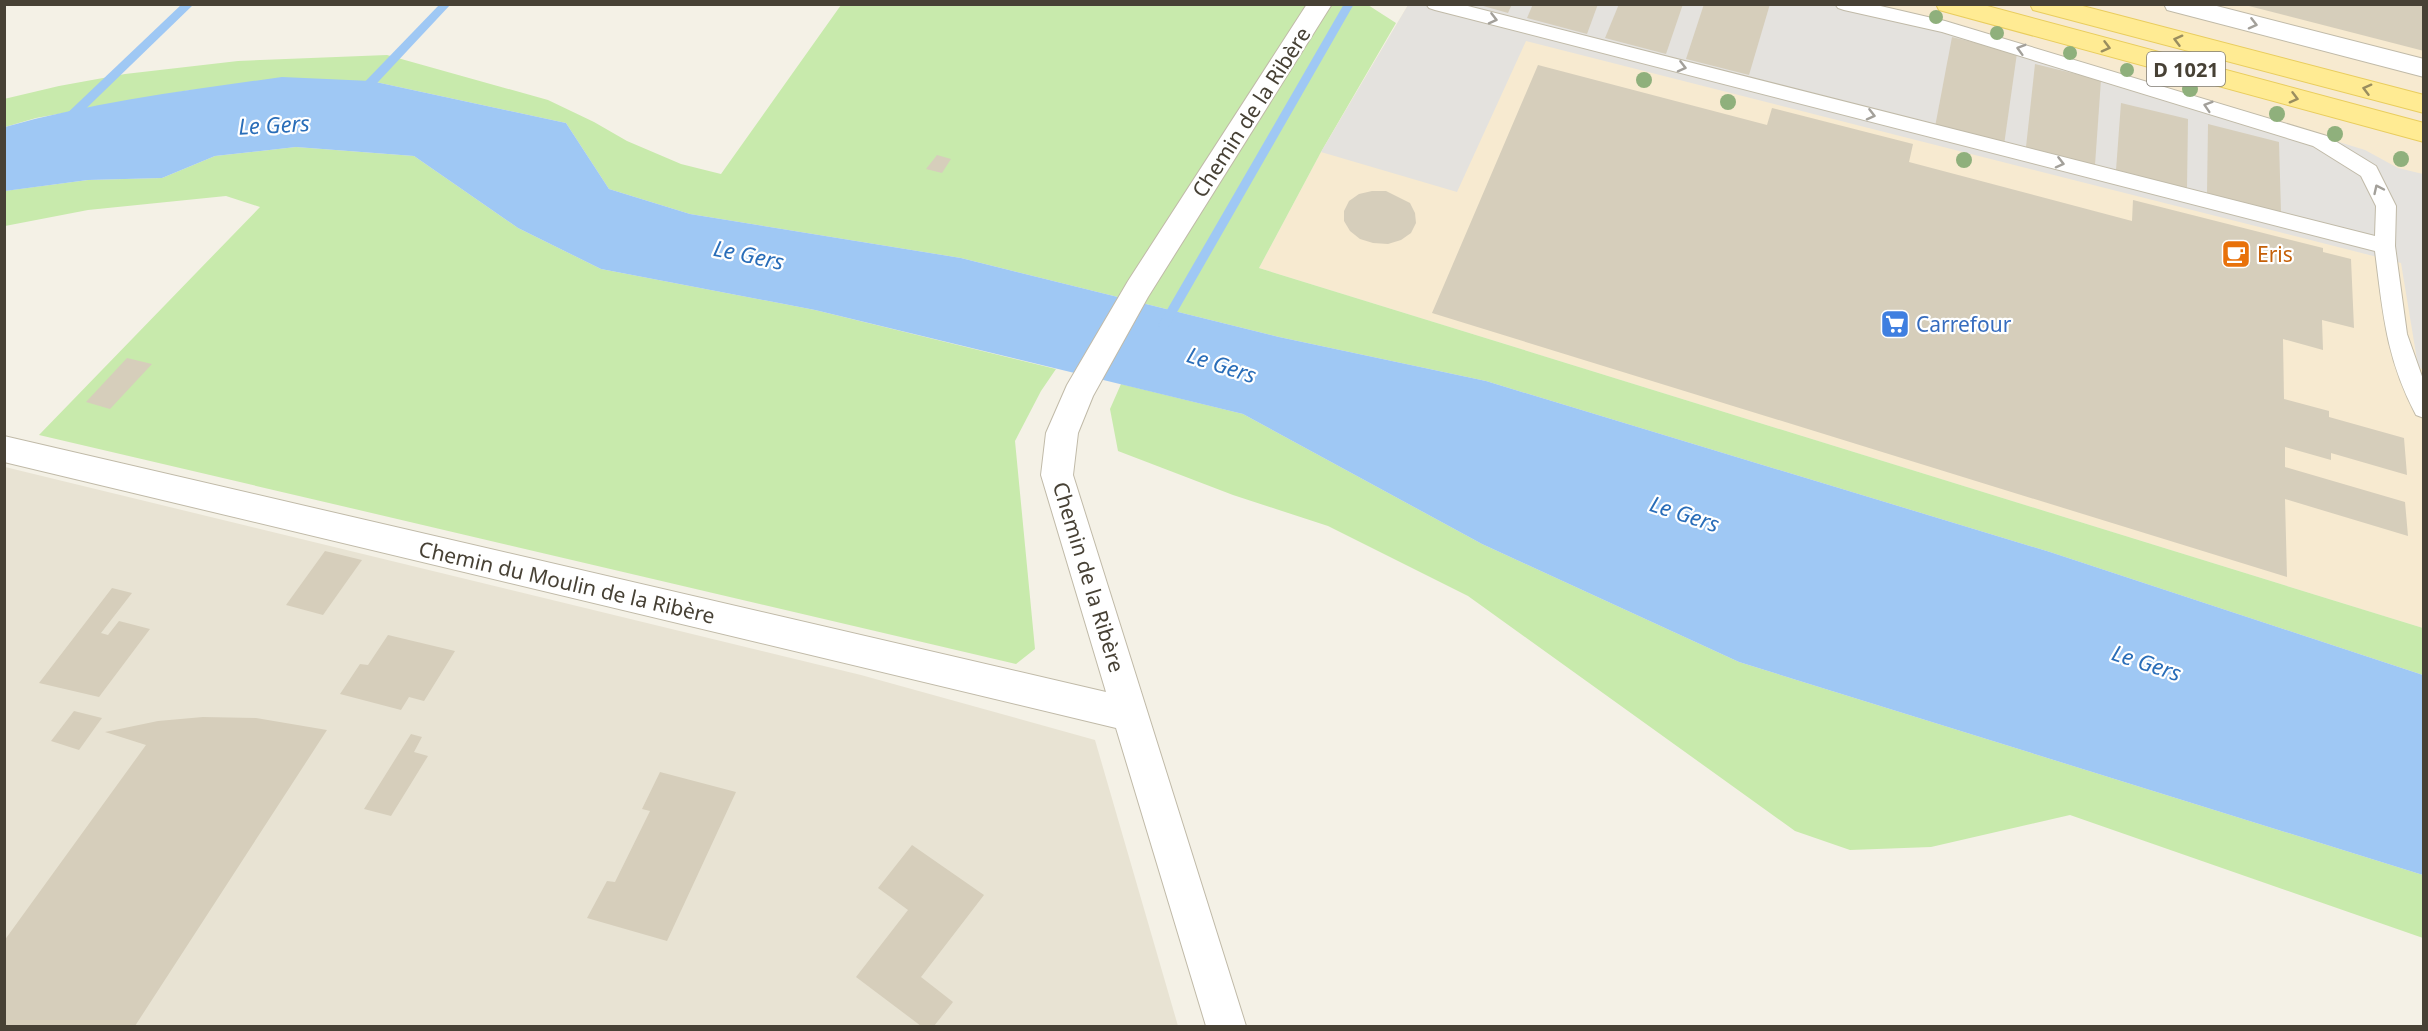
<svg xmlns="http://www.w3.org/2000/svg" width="2428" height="1031" viewBox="0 0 2428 1031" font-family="'Noto Sans',sans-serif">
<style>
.residential{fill:#e8e3d3}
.commercial{fill:#f7ead0}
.green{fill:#c8eaac}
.parking{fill:#e4e2de}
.water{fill:#9fc8f4}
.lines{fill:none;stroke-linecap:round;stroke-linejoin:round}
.stream{fill:#9fc8f4;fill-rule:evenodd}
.building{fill:#d6cebb}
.service-casing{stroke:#c0baa8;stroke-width:2}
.minor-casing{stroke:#c0baa8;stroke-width:2}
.primary-casing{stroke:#e9cd5e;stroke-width:2}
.service{fill:#fff;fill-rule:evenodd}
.minor{fill:#fff;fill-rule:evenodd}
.primary{fill:#ffeb93;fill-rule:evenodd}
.tree{fill:#8fb07c}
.oneway{stroke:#a3a09a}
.oneway2{stroke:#9a8e5f}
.labels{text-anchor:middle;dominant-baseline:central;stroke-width:4.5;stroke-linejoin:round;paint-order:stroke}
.shield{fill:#fff;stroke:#7e7a72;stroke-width:1.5}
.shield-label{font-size:20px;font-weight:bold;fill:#474135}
.street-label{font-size:21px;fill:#474135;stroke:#fff}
.food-label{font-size:21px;fill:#c56008;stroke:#fff;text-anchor:start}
.shop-label{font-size:21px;fill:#366cbe;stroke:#fff;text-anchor:start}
.water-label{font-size:22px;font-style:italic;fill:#296db8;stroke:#fff}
</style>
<rect width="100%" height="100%" fill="#f4f1e6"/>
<polygon class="residential" points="5,467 861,675 1095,740 1178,1026 5,1026"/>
<polygon class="commercial" points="1408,5 2423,5 2423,628 1259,268 1321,152"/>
<g class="green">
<polygon points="841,5 1368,5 1396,23 1321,152 1259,268 2423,628 2423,675 2050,552 1486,381 1279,337 961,258 690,214 609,189 566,123 371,81 190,90 36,118 5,127 4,99 59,86 125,74 238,61 387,55 548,100 594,122 627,141 681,164 721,174"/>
<polygon points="296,147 414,156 518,228 601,269 815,310 1056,369 1041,391 1015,441 1035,649 1016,664 39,435 260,207 226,196 88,210 5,226 4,191 88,180 162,178 215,156"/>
<polygon points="1121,384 1243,414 1482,544 1739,662 2423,875 2423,938 2070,815 1931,847 1850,850 1795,831 1468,596 1328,526 1233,495 1118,451 1110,409"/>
</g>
<polygon class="parking" points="1408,5 1869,5 1946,22 2365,150 2398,168 2423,174 2423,370 2418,366 2401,263 1526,41 1457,192 1321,152"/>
<path class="water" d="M282 77 371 81 566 123 609 189 690 214 961 258 1279 337 1486 381 2050 552 2423 675V875L1739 662 1482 544 1243 414 815 310 601 269 518 228 414 156 296 147 215 156 162 178 88 180 5 191V127C95 102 189 90 282 77Z"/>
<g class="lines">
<g class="stream">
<polygon points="182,4 194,4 68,126 60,126 60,120"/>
<polygon points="440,4 451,4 364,97 356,97 356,91"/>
<polygon points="1344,4 1354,4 1168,328 1160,328 1158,325 1160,322"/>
</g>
</g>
<g class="building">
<polygon points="1476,4 1512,4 1508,13"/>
<polygon points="1533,4 1598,4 1587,34 1527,18"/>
<polygon points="1619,4 1683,4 1666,54 1605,38"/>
<polygon points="1704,4 1770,4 1749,75 1686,59"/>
<polygon points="2245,4 2424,4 2424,51 2245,5"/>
<polygon points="1952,37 2017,53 2004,145 1935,127"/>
<polygon points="2035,64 2101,80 2095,165 2026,147"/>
<polygon points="1538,65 1767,125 1772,108 1913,144 1909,162 2132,221 2133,200 2323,248 2323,252 2351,259 2354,328 2322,320 2323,350 2283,339 2284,399 2329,411 2329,417 2404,438 2407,475 2331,453 2331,460 2285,447 2285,467 2405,502 2408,536 2285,499 2287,577 1432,313"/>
<polygon points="2121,103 2188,119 2187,188 2116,170"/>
<polygon points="2208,124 2279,142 2281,212 2207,193"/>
<polygon points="937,155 951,159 942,173 926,169"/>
<polygon points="1372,191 1386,191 1410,203 1415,213 1416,223 1411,233 1401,240 1388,244 1373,243 1360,239 1350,231 1344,221 1344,211 1349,201 1359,194"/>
<polygon points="127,358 152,364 110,409 86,402"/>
<polygon points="325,551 362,560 323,615 286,605"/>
<polygon points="112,588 132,593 101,633 108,635 119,621 150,629 99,697 39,683"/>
<polygon points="388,635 455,651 424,701 409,697 401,710 340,694 360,664 368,665"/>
<polygon points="74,711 102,718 79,750 51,741"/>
<polygon points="203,717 256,718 327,730 135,1026 4,1026 4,941 146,745 105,732 158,721"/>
<polygon points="411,734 422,737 414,752 428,756 391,816 364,809"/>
<polygon points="660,772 736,792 667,941 587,918 607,881 615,882 650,811 642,809"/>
<polygon points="912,845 984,895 921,977 953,1002 934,1026 921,1026 856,977 908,910 878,888"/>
</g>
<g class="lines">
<g class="service-casing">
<path id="service" d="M1426 4H1460L2375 236 2376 206 2361 176 2313 146 1942 32 1844 10 1838 8 1835 4H1872L1945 21 2327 136 2376 166 2396 206 2395 246 2407 334 2424 382V418L2416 415C2386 358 2383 314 2375 251L1435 10 1429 8Z"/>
</g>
<g class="minor-casing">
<g id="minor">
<polygon points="1307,4 1332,4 1148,297 1093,396 1078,433 1073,475 1246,1026 1206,1026 1116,728 4,462 4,436 1106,692 1041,475 1046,433 1067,385 1128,281"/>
<polygon points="2164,4 2209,4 2424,59 2424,77 2167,10"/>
</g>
</g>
<g class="primary-casing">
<g id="primary">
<polygon points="1936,4 1980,4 2424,123 2424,142 1939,10"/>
<polygon points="2030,4 2075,4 2424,95 2424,113 2033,10"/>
</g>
</g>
<use href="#service" class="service"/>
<use href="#minor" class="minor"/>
<use href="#primary" class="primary"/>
</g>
<g class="tree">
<circle cx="1936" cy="17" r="7"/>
<circle cx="1997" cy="33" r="7"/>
<circle cx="2070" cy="53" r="7"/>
<circle cx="2127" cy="70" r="7"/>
<circle cx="1644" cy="80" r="8"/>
<circle cx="2190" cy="89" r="8"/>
<circle cx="1728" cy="102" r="8"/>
<circle cx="2277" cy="114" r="8"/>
<circle cx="2335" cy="134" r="8"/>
<circle cx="2401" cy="159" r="8"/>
<circle cx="1964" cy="160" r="8"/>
</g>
<defs><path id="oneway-chevron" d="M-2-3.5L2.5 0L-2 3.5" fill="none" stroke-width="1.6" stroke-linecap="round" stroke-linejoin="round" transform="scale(1.5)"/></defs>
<g class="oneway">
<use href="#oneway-chevron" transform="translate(1493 19) rotate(14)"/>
<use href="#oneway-chevron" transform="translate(2253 24) rotate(14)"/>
<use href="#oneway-chevron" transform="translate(2021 49) rotate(-164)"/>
<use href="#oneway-chevron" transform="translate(1682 67) rotate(14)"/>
<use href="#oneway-chevron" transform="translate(2208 106) rotate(-163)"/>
<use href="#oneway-chevron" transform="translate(1871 115) rotate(14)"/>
<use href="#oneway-chevron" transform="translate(2060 163) rotate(14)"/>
<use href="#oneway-chevron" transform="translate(2378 189) rotate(-115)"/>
</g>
<g class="oneway2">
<use href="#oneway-chevron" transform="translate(2178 40) rotate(-165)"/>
<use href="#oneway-chevron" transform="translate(2106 47) rotate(15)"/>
<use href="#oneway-chevron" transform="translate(2367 89) rotate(-165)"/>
<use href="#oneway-chevron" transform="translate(2294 98) rotate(15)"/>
</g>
<defs>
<g id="cafe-square" transform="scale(1.5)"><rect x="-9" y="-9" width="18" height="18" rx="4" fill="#e8710a" stroke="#fff"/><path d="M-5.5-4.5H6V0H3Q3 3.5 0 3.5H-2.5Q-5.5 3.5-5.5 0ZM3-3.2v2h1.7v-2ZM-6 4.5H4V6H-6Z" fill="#fff"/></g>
<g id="supermarket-square" transform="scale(1.5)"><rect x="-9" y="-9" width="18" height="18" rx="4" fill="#3f7fe0" stroke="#fff"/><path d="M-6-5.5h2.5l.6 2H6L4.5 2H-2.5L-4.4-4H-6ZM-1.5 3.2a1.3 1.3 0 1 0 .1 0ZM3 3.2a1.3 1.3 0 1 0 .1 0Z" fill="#fff"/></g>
</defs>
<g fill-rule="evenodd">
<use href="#cafe-square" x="2236" y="254"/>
<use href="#supermarket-square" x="1895" y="324"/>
</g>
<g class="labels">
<rect class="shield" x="2147" y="52" width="78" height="34" rx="4.5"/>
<g class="shield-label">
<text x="2186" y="69">D 1021</text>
</g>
<g class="street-label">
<text transform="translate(1251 112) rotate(-57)">Chemin de la Ribère</text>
<text transform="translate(1089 577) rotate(73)">Chemin de la Ribère</text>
<text transform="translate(567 582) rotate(13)">Chemin du Moulin de la Ribère</text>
</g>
<g class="food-label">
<text x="2257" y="254">Eris</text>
</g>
<g class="shop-label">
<text x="1916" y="324">Carrefour</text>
</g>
<g class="water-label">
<text transform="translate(274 124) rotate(-3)">Le Gers</text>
<text transform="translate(749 254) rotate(12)">Le Gers</text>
<text transform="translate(1222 364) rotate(18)">Le Gers</text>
<text transform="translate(1685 513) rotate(18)">Le Gers</text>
<text transform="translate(2147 662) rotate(18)">Le Gers</text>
</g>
</g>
<rect width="2428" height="1031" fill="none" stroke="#474135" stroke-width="12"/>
</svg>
